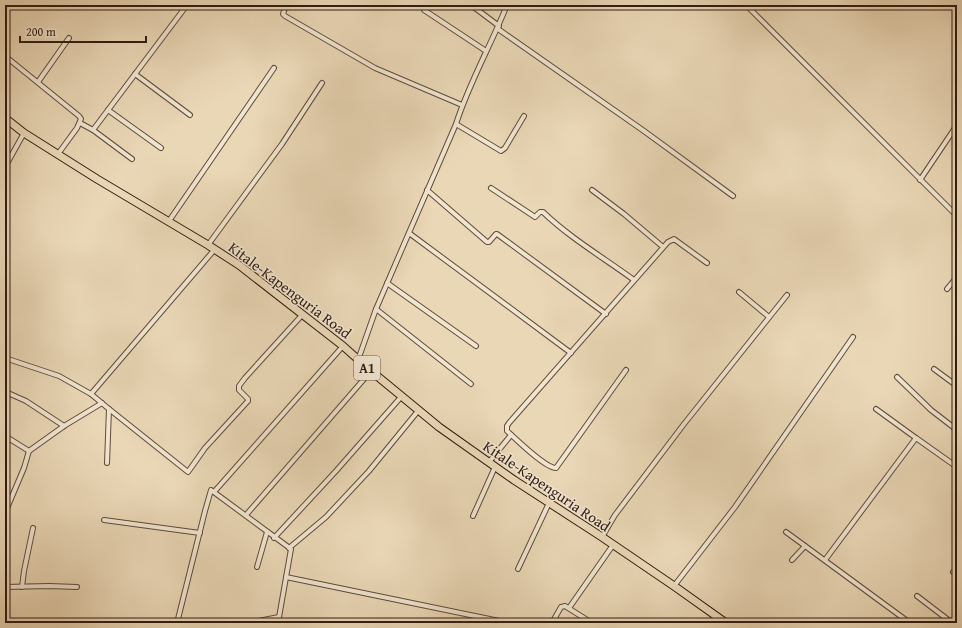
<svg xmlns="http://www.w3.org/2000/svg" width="962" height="628" viewBox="0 0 962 628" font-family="'Gentium Book Plus',serif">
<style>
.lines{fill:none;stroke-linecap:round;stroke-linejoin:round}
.street-casing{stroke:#5e4c3b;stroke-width:6}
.highway-casing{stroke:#301d12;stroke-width:9}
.street{stroke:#f1e5d0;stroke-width:4}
.highway{stroke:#ead7b6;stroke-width:7}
.labels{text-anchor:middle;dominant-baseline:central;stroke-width:3;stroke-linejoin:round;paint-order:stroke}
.shield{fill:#f1e5d0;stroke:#6a594b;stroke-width:1}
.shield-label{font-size:14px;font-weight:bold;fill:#301d12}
.street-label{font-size:15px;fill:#301d12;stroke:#f1e5d0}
</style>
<rect width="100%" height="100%" fill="#ead7b6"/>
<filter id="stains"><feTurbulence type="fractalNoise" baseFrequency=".005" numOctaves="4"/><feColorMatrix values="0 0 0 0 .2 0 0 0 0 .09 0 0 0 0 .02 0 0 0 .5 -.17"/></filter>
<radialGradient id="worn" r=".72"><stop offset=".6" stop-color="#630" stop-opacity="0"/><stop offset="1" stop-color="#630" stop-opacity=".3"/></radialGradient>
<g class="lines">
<g class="street-casing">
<g id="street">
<polyline points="286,5 283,14 285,16 375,68 462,105"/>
<polyline points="471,5 499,26"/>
<polyline points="746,5 957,216"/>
<polyline points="424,10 486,51"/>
<polyline points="498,29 644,131 733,196"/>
<polyline points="5,56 79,116 81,119 77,128 58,154"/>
<polyline points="135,74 190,115"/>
<polyline points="38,82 69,38"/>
<polyline points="108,110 161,148"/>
<polyline points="80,123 93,130 132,159"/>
<polyline points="456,124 501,151 505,148 524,116"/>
<polyline points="93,130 187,5"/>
<polyline points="5,167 24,133"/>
<polyline points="920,180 957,125"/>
<path d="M491 188 535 217 540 212H543C570 238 604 258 634 280"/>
<polyline points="427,190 487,242 489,242 496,234 497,234 606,314"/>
<polyline points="592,190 624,214 663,247"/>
<polyline points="169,221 274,68"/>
<polyline points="409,233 571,353"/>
<polyline points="208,245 282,144 322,83"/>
<polyline points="387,283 476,346"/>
<polyline points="947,289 957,277"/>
<polyline points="739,292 769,317"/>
<polyline points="376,309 471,384"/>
<polyline points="5,358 59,376 91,394 109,409 188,472 205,448 248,401 248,399 239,390 239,386 245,378 303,314"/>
<path d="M358 360 376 309 456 124C469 83 491 45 507 5"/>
<polyline points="934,369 957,386"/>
<path d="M626 370 556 468C545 468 517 440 507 431V426L509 423 668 242 674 239 707 263"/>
<polyline points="897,377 931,410 957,430"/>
<polyline points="8,393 26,401 64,426"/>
<polyline points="91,394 215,249"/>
<polyline points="876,409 916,438"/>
<polyline points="5,436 29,451"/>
<polyline points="489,462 511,435"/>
<polyline points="107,463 109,409"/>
<polyline points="214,492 343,346"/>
<polyline points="5,513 24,468 29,451 64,426 102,403"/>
<polyline points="246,515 371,371"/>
<polyline points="473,516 495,467"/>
<polyline points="104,520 200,533"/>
<polyline points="786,532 910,623"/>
<polyline points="602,537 615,515 684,424 787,295"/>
<polyline points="274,538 336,471 401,397"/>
<polyline points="289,548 326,517 369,471 418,411"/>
<polyline points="792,560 805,546"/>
<polyline points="825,560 916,438 957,467"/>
<polyline points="257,567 267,532"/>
<polyline points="518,569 549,503"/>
<polyline points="953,572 957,575"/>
<polyline points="286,577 509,623"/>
<polyline points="674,586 735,507 853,337"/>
<polyline points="5,587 49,586 77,587"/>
<polyline points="22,587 24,571 33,528"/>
<polyline points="917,596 951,622"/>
<polyline points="569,608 613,545"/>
<polyline points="177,623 205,511 211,490 291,549 278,623"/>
<polyline points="247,623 279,617"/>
<polyline points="552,623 561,607 565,606 592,623"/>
<polyline points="951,623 957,615"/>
</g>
</g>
<g class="highway-casing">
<polyline id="highway" points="5,118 24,133 97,179 208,245 239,265 343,346 371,371 439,427 514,480 602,537 674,586 726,623"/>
</g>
<use href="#street" class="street"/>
<use href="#highway" class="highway"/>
</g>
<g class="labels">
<rect class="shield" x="354" y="356" width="26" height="24" rx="3"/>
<g class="shield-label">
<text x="367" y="368">A1</text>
</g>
<g class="street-label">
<text transform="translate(290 290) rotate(37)">Kitale-Kapenguria Road</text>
<text transform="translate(547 486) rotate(34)">Kitale-Kapenguria Road</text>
</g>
</g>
<rect width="962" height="628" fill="none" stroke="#ead7b6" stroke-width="20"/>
<rect x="6" y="6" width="950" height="616" fill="none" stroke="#301d12" stroke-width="2"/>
<rect x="10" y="10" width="942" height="608" fill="none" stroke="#301d12"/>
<path d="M20 36v6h126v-6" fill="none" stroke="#301d12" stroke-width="2"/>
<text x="26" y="36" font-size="12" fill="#301d12" stroke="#f1e5d0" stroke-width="3" paint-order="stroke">200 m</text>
<rect width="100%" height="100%" filter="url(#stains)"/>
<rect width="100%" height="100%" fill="url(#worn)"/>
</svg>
